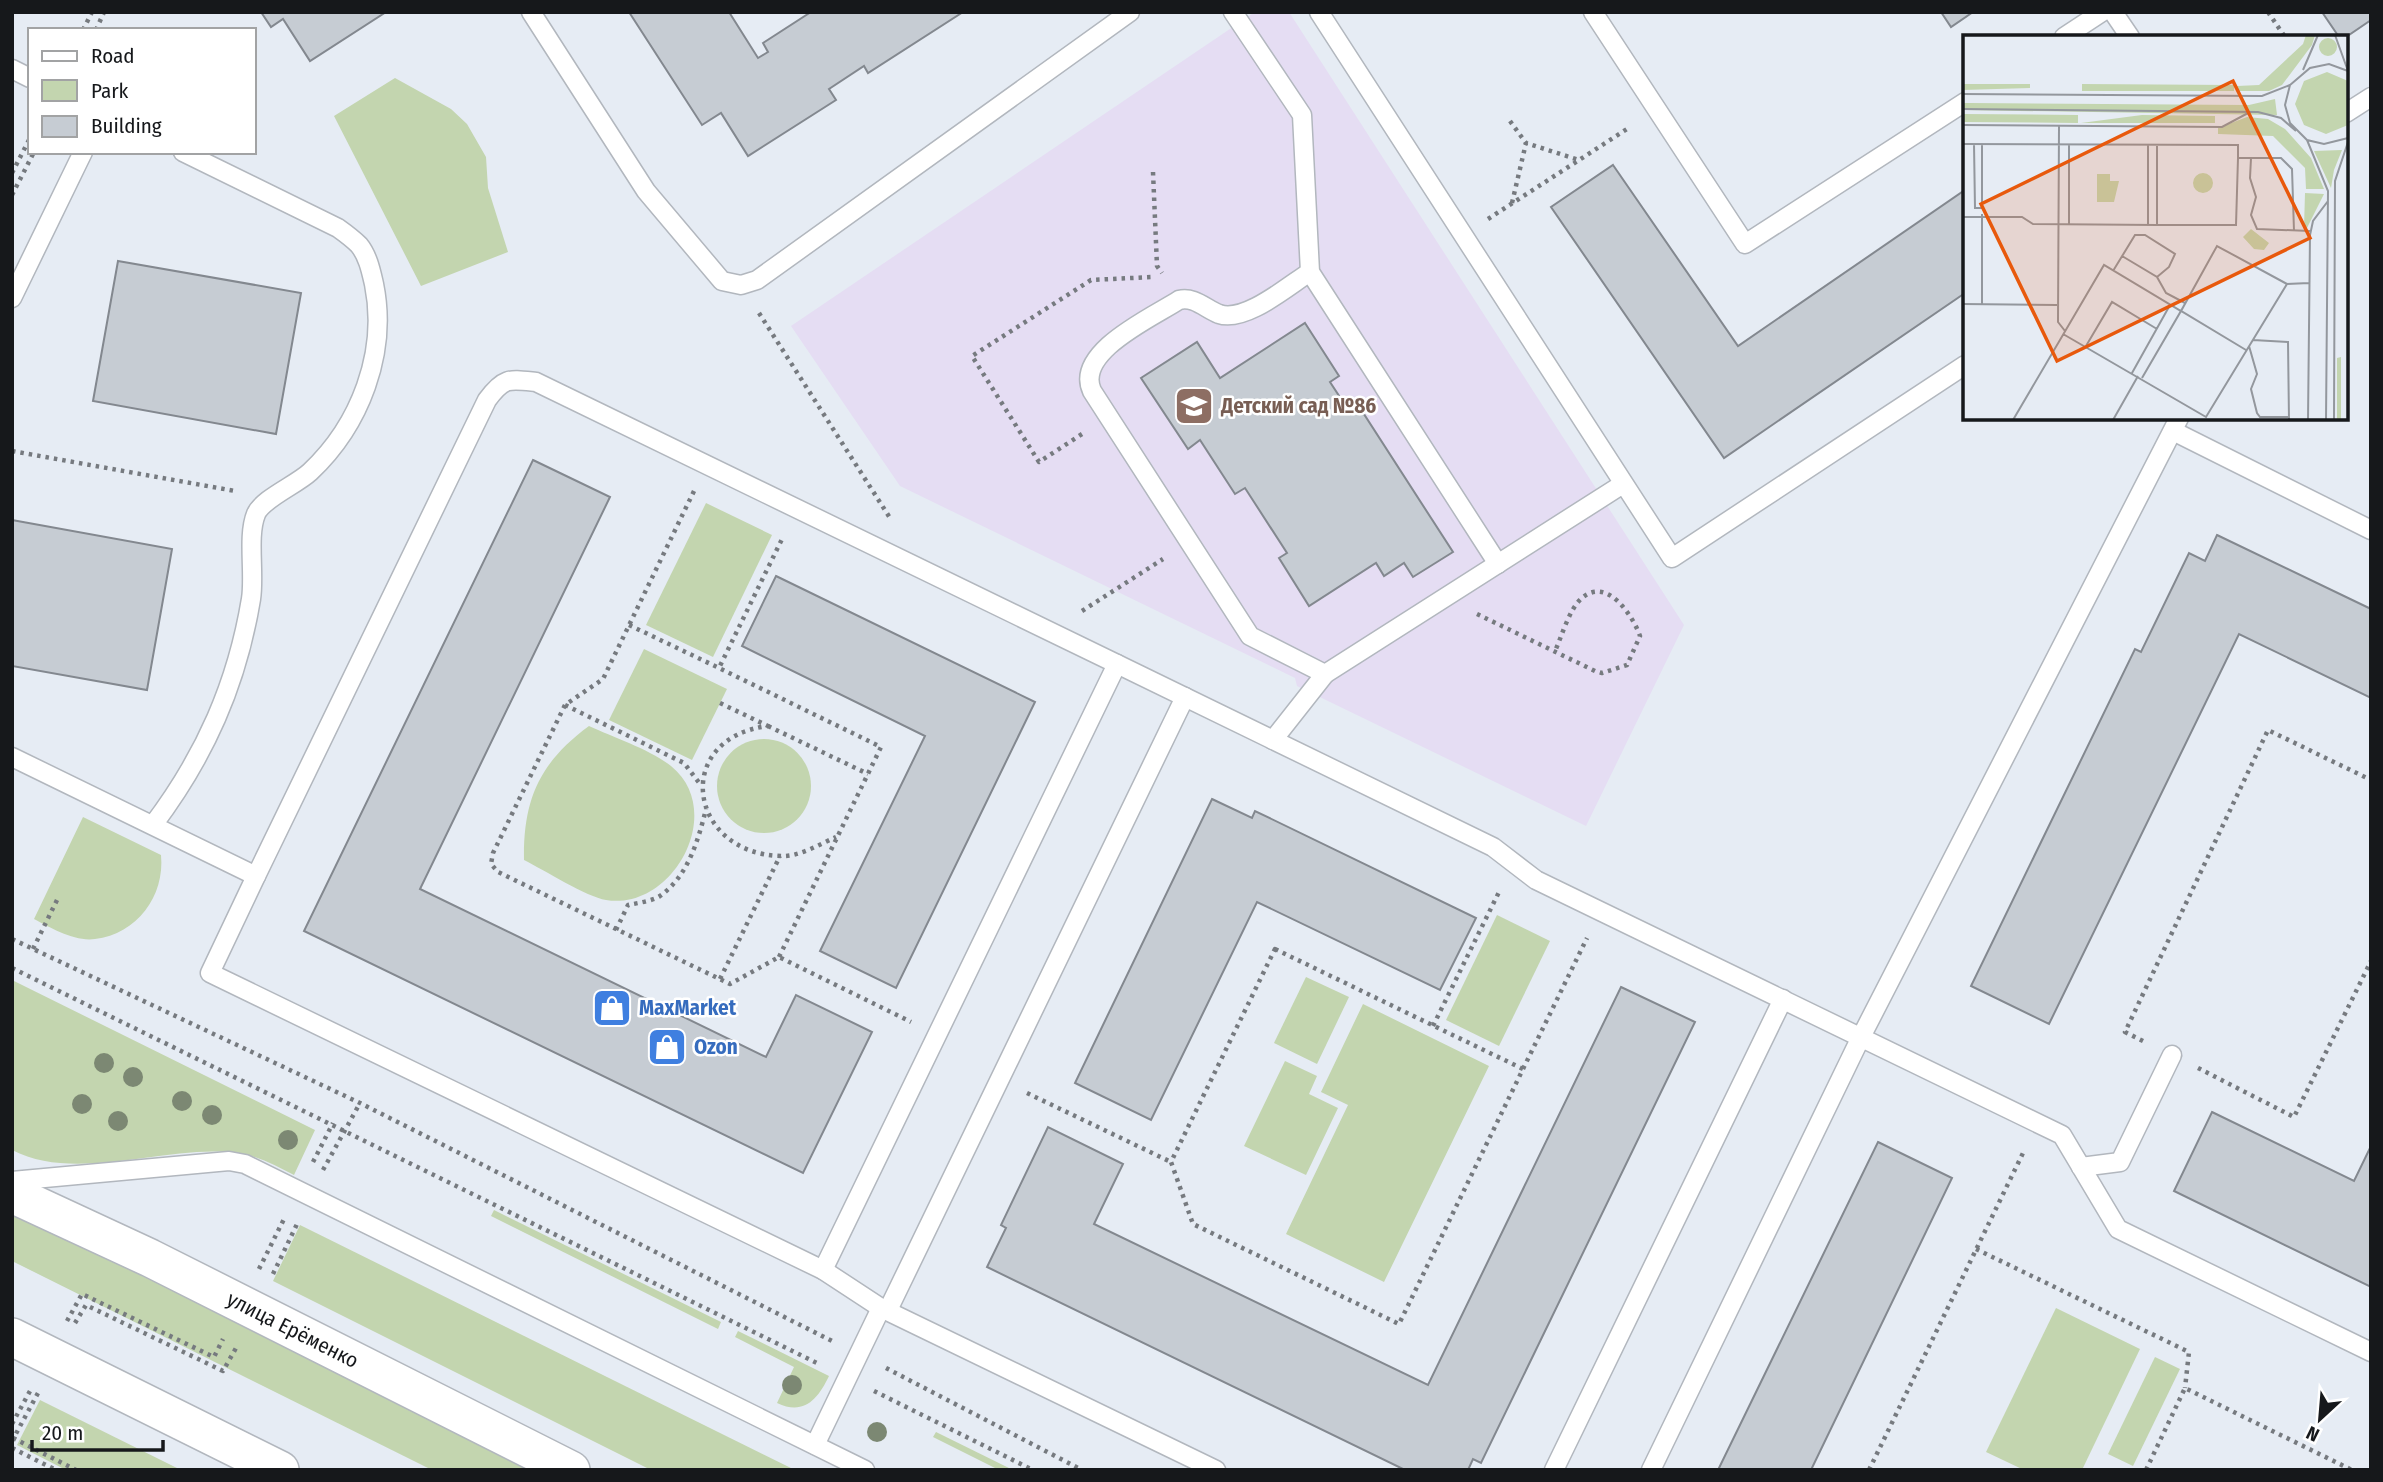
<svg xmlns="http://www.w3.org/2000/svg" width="2383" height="1482" viewBox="0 0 2383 1482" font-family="'Fira Sans Condensed',sans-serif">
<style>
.education{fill:#e5ddf3}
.green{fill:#c3d5af}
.building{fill:#c6ccd3;stroke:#83888f;stroke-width:2}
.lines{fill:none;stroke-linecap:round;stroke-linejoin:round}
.service-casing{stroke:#b2b7be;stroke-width:21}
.minor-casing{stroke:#b2b7be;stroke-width:40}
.path{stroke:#767a7f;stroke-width:4.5;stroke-dasharray:3.5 5;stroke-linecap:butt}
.service{stroke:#fff;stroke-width:18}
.minor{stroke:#fff;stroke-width:37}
.tree{fill:#7c8873}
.labels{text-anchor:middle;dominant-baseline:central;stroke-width:5;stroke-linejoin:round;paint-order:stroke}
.education-label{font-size:21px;font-weight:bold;fill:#785e54;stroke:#fff;text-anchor:start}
.shop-label{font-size:21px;font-weight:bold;fill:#366cbe;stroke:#fff;text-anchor:start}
.street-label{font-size:21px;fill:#16181b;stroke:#fff}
.inset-road{fill:none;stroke:#93979d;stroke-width:2}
.view{fill:#e8590c;fill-opacity:0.15;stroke:#e8590c;stroke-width:3.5}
.inset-edge{fill:none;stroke:#16181b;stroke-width:3.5}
</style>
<rect width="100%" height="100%" fill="#e6ecf4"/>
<polygon class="education" points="1255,12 1289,12 1684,625 1586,826 1297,686 1295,678 900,486 791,326"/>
<g class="green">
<polygon points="395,78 451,109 467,124 486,157 488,188 508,252 421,286 334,116"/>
<polygon points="706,503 772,535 713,657 646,625"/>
<polygon points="644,649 727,689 692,760 609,720"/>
<path d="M589 726C613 737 651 750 671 766 727 811 673 911 606 900 587 897 544 870 524 860 523 799 540 762 589 726Z"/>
<circle cx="764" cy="786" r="47"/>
<path d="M83 817 161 855C165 896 137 934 95 939 75 942 51 928 34 919Z"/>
<polygon points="1497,915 1550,941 1499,1046 1446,1020"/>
<polygon points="1306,977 1349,997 1317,1064 1274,1043"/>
<path d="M12 980 315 1130 294 1175C276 1166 258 1156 238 1153 167 1143 78 1184 12 1150Z"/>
<polygon points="1363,1004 1489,1066 1384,1282 1286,1234 1348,1105 1321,1092"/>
<polygon points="1285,1061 1317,1076 1309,1094 1338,1108 1306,1175 1244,1146"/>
<polygon points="12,1195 565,1470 432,1470 12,1261"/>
<polygon points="494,1210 721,1322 718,1329 491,1216"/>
<polygon points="300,1225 795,1470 651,1470 273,1281"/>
<polygon points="2056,1308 2140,1349 2082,1470 2024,1470 1986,1452"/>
<path d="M738 1331 829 1376C818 1399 804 1416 777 1403L794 1367 735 1337Z"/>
<polygon points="2155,1357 2180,1369 2133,1466 2108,1454"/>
<polygon points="40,1400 181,1470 66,1470 17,1445"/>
<polygon points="936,1432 1013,1470 999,1470 933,1437"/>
</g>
<g class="building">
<polygon points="261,12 386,12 310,61 283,19 271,27"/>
<polygon points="629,12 729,12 758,58 768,52 763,43 811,12 963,12 868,73 864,66 829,89 836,100 748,156 721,113 702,125"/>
<polygon points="1941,12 1973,12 1951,27"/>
<polygon points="2322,12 2371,12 2371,20 2346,37 2339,37"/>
<polygon points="1613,165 1738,346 1965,190 1965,293 1724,458 1551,207"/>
<polygon points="118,261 301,293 276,434 93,401"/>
<polygon points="1305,323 1339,376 1330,382 1351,414 1360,408 1453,552 1413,577 1404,563 1384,576 1376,563 1309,606 1279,558 1287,553 1245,488 1235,494 1200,440 1188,449 1141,378 1197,342 1220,378"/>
<polygon points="533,460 610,497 420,889 766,1057 796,995 872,1032 803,1173 304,931"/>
<polygon points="12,520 172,549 147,690 12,666"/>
<polygon points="2217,535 2371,609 2371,698 2239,634 2049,1024 1971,986 2135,649 2141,652 2189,553 2205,561"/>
<polygon points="776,576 1035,702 896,988 820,951 925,736 742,646"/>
<polygon points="1212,799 1252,818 1255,811 1476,918 1440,990 1257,902 1151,1120 1075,1083"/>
<polygon points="1621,987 1695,1022 1481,1463 1473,1459 1468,1470 1405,1470 987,1267 1006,1228 1001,1225 1048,1127 1123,1164 1094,1224 1428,1385"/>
<polygon points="2212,1112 2354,1181 2371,1146 2371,1287 2174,1191"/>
<polygon points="1878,1142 1952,1178 1811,1470 1718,1470"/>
</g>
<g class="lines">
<g class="service-casing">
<g id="service">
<polyline points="531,12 646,191 722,281 741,285 757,280 1130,12"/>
<polyline points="1233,12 1302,115 1310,272 1498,564"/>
<polyline points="1319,12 1672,558 1965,365"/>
<polyline points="1593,12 1745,244 1965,102"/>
<polyline points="2113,12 2130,37"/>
<polyline points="2064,37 2102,12"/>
<polyline points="12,69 30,78"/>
<polyline points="2346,113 2371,97"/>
<path d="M1310 272C1288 286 1245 323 1219 314 1206 309 1194 296 1179 300 1153 317 1074 352 1092 391L1250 636 1325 674 1623 484"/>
<polyline points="12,298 83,152"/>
<polyline points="2173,431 2371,530"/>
<polyline points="1117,664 1493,847 1536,880 2062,1135 2118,1229 2371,1352"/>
<polyline points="1273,740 1325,674"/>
<polyline points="12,757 256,876 210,973 823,1270 881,1308 1216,1470"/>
<path d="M153 825C205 756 237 684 251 599 255 574 247 536 256 514 262 499 296 485 310 472 360 425 388 353 374 284 371 271 368 256 359 245 353 239 345 233 338 228L183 152"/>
<path d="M256 876 487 400C504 377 509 379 536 382L1117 664 823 1270"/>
<polyline points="2081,1167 2120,1162 2172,1055"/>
<polyline points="12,1181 229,1161 245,1164 865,1470"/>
<polyline points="888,1310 1185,697"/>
<polyline points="815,1445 881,1308"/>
<polyline points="1554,1470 1783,999"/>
<polyline points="1651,1470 1860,1039 2179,418"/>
</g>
</g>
<g class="minor-casing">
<g id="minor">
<path id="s1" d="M12 1194 150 1258 571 1470"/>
<polyline points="12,1337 280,1470"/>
</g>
</g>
<g class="path">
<polyline points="2268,12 2285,37"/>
<polyline points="83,30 92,12"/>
<polyline points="96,30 104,12"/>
<polyline points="1510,121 1526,143 1579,160"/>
<polyline points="1153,172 1157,266 1162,273"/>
<polyline points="12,173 30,138"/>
<polyline points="12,195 34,152"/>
<polyline points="1512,203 1526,143"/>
<polyline points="1488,219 1630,127"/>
<polyline points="759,313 890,518"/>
<polyline points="1082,434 1039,462 972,356 1091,280 1153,277"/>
<polyline points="12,451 235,491"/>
<polyline points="694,491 603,679 565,705 493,853 491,864 498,872 730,984 779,957 911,1022"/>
<polyline points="1082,611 1163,559"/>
<path d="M1477 614 1595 671 1602 673 1627 665 1640 636C1633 616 1607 576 1582 598 1569 609 1562 636 1555 651"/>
<polyline points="629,625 719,668"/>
<path d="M720 703 768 726C671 738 688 854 781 856 799 857 820 844 836 837"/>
<polyline points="565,705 684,763 700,784"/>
<polyline points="768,726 868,774"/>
<path d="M616 930 628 905C638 903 652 901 660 896 688 876 698 841 706 809"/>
<polyline points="12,939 360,1103 832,1341"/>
<polyline points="33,949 58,898"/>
<polygon points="1275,949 1523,1069 1399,1324 1193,1224 1171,1162"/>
<polyline points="779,957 881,747 719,668 783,537"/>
<polyline points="12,968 819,1364"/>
<polyline points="720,979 780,856"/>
<polyline points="1433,1026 1500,890"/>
<polyline points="2143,1041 2125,1032 2268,730 2371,780"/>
<polyline points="2198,1068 2294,1117 2371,961"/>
<polyline points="1523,1069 1587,938"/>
<polyline points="1027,1093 1171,1162"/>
<polyline points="313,1162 333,1123"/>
<polyline points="323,1170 360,1103"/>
<polyline points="1976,1249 2189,1352 2185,1388"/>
<polyline points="259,1269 285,1217"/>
<polyline points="273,1274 298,1222"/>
<polyline points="67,1321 82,1294 214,1357 223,1339"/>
<polyline points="75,1323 86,1305 223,1371 236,1348"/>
<polyline points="886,1368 1082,1470"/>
<polyline points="874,1391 1033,1470"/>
<polyline points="12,1424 30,1391"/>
<polyline points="13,1438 76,1470"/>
<polyline points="12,1441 38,1393"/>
<polyline points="12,1448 56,1470"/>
<polyline points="1869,1470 2023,1153 2020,1152"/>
<polyline points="2146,1470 2185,1388 2352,1470"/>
</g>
<use href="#service" class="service"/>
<use href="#minor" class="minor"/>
</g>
<g class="tree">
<circle cx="104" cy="1063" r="10"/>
<circle cx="133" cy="1077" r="10"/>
<circle cx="182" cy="1101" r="10"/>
<circle cx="82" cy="1104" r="10"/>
<circle cx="212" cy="1115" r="10"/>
<circle cx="118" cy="1121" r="10"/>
<circle cx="288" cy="1140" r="10"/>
<circle cx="792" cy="1385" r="10"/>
<circle cx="877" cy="1432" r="10"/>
</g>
<defs>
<g id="school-square" transform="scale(2.0125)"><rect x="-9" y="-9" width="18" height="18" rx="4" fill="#8d6e63" stroke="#fff"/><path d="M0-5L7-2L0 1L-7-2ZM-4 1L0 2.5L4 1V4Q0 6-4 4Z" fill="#fff"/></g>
<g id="shop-square" transform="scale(2.0125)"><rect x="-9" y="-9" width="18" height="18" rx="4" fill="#3f7fe0" stroke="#fff"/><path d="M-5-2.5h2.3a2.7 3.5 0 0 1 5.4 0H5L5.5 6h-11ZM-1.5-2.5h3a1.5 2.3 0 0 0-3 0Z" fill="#fff"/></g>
</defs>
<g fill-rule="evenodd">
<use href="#school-square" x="1194" y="406"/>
<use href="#shop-square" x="612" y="1008"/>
<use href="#shop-square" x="667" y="1047"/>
</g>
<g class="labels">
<g class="education-label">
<text x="1221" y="406">Детский сад №86</text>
</g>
<g class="shop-label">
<text x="639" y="1008">MaxMarket</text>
<text x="694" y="1047">Ozon</text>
</g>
<g class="street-label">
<text stroke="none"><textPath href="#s1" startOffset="312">улица Ерёменко</textPath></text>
</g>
</g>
<g transform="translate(1963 35)">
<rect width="385" height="385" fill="#e6ecf4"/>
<path d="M343 0H352L349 10 319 50 306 56H274V51L296 50 340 9ZM356 12a9 9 0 1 1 18 0a9 9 0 1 1-18 0ZM364 37 385 46V90L363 99 341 90 332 69 341 46ZM0 49H67V53L0 55ZM119 49 271 50V56H119ZM312 64 314 80 0 75V68H6L286 70ZM0 79 115 80V88L0 87ZM179 80 252 81V88H118ZM284 82 305 84 322 94 348 123 361 154H343L342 133 310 101 255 99V93ZM379 115 371 135 368 153 351 116ZM230 148a10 10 0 1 1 20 0a10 10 0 1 1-20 0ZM134 139H147V146H156L151 167H134ZM342 158 361 159 344 193H341ZM288 194 306 208 301 215 291 214 280 202ZM378 322V385H374V323Z" fill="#c3d5af"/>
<path class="inset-road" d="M372 0 385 36M340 35 355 0M385 36 366 29 347 33 327 50 322 70 327 88 344 105 361 109 385 103M0 59 299 61 327 50M0 74 295 77 318 83 333 96M0 90 259 92 287 77M96 91 95 287 102 296M344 105 365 156 363 385M0 109 275 110V123H318L329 134 331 196M11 109 12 173H19V110M106 110V189M185 110V190M194 111V190H273L275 123M288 123 287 143 293 162 288 180 294 194 347 196M19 179V269M0 182H59L70 189 194 190M159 221 194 242 203 258 222 268M150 236 172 200H182L212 219 206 232 194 242M0 269 94 270M100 299 243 382 324 249 346 248M290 305 325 307 326 385M123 311 149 267 194 294M286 311 294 339 288 354 294 378 297 382H326M169 338 207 270M179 343 218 276 283 315M50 385 141 230 218 276 254 211 324 249M150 385 175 341M345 385 347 200 350 186 365 166M371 385 372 146 385 107"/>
<path class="view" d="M270 46 347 203 94 326 18 169Z"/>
<rect width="385" height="385" class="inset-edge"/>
</g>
<rect width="2383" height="1482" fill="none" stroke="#16181b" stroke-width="28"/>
<rect x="28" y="28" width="228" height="126" fill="#ffffff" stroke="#a2a3a4" stroke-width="2"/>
<rect x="42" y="51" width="35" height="10" fill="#ffffff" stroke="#a2a3a4" stroke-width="2"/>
<text x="91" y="63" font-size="21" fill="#16181b">Road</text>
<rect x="42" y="80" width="35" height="21" fill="#c3d5af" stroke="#a2a3a4" stroke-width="2"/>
<text x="91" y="98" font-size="21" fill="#16181b">Park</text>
<rect x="42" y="116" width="35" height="21" fill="#c6ccd3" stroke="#a2a3a4" stroke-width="2"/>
<text x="91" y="133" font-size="21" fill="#16181b">Building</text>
<g transform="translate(2320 1419) rotate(206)" stroke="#ffffff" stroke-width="5" paint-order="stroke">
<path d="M0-5L12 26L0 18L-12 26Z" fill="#16181b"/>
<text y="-10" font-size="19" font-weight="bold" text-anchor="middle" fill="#16181b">N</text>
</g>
<path d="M32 1440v10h131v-10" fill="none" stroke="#16181b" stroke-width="3.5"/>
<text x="42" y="1440" font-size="21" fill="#16181b" stroke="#ffffff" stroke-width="5" paint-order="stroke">20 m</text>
</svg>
